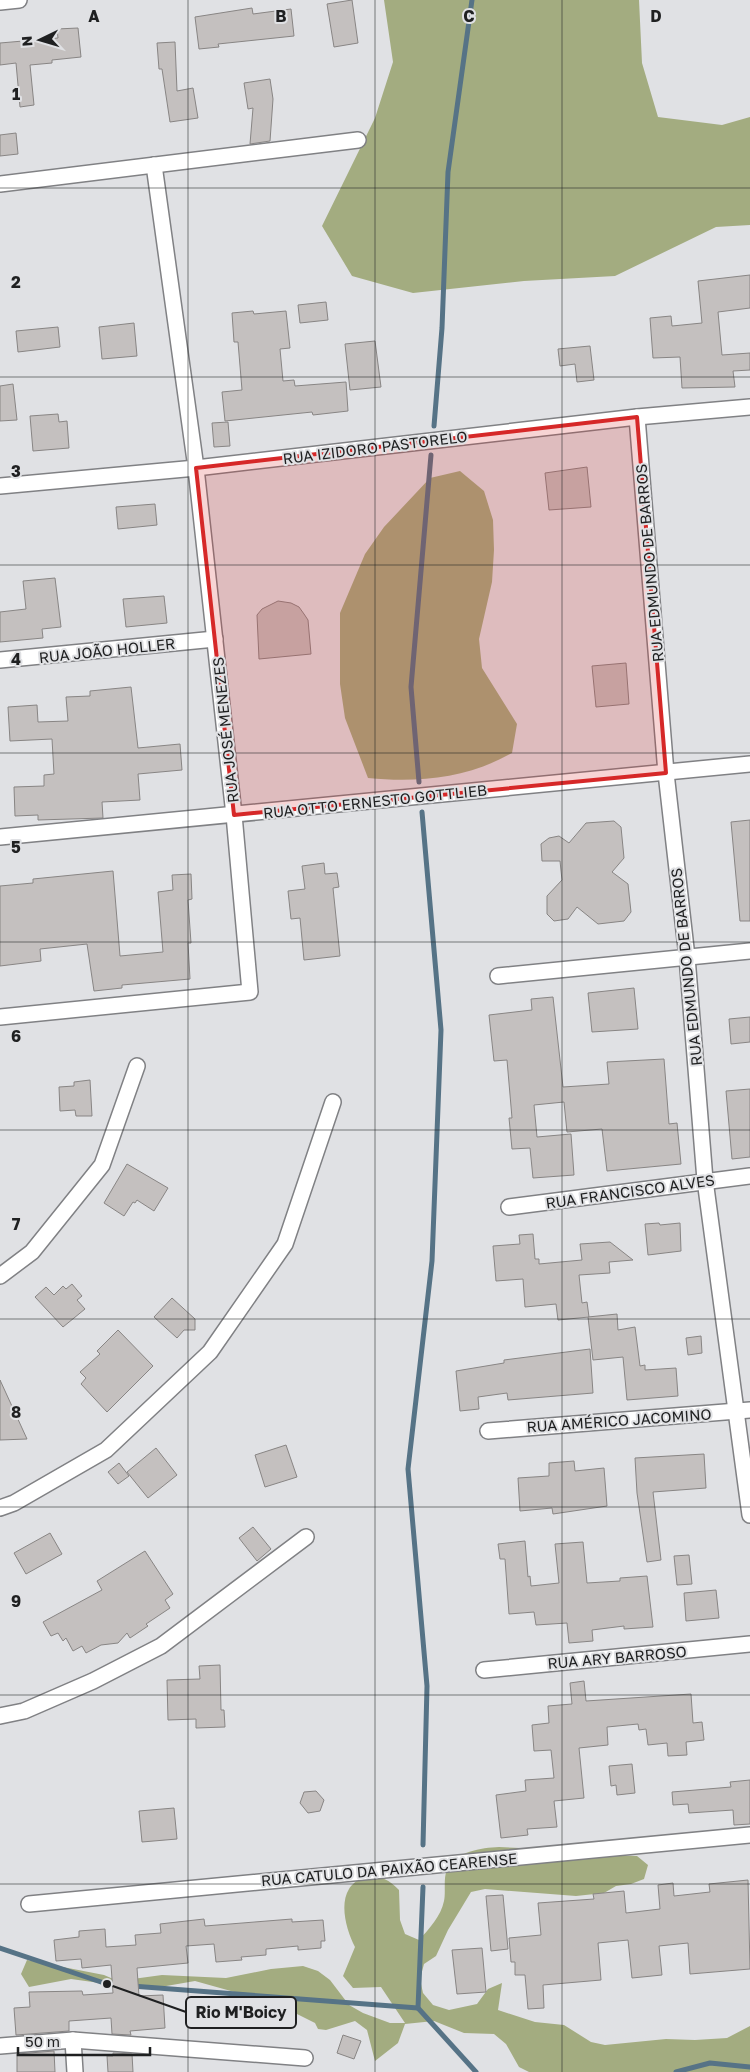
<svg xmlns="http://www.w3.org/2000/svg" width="750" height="2072" viewBox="0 0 750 2072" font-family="'Golos Text',sans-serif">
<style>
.forest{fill:#a3ac80}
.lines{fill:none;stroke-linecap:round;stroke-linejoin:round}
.stream{stroke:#567386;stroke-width:5}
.building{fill:#c4c0bf;stroke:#888584}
.street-casing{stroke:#808184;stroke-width:18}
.street{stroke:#fff;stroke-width:15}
.marked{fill:#d62828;fill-opacity:0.2;stroke:#d62828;stroke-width:4;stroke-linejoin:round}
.grid{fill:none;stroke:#1f2021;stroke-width:1;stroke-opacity:0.55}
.labels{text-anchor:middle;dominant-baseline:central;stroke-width:4;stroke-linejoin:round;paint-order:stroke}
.street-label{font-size:15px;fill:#1f2021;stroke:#e0e1e4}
.grid-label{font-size:16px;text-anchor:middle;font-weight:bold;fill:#1f2021;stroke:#e0e1e4;stroke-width:4;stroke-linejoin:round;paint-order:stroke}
.leader{fill:none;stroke:#1f2021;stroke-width:2}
.callout-dot{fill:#1f2021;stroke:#e0e1e4;stroke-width:2}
.callout{fill:#e0e1e4;stroke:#1f2021;stroke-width:2}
.callout-label{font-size:16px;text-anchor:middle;font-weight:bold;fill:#1f2021}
</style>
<rect width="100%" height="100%" fill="#e0e1e4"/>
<g class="forest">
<polygon points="384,0 639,0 642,63 658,117 722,125 750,117 750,225 716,227 615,276 524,281 413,293 352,276 322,226 375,118 393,62"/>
<path d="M460 471 484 491 493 520 494 550 492 582 479 639 482 668 517 724 512 753C468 778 419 783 368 778L345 718 340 684V613L365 554 384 527 430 478Z"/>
<path d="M499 1847 546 1849 590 1855 637 1856 648 1865 644 1879 631 1884 616 1886 604 1893 576 1896 485 1889 471 1892 448 1930 436 1956 424 1964 420 1979 423 1993 433 2005 449 2010 477 2004 488 1989 502 1983 498 2010 535 2022 564 2025 591 2042 605 2045 666 2039 695 2040 727 2038 750 2026V2072H529L519 2067 506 2044 494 2034 464 2033 434 2021 405 2024 398 2043 375 2061 367 2030 355 2021 326 2030 318 2029 315 2023 297 2014 271 2024 238 1993 195 1981 149 1989H121L107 1984 71 1979 29 1987 21 1974 27 1960 104 1975 118 1981 162 1975 226 1978 271 1969 303 1966 318 1971 330 1980 349 2005 363 2013 390 2023H405L381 1987 353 1988 343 1976 355 1947C347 1932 339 1905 349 1889 351 1885 357 1881 360 1877 378 1876 387 1877 399 1890L400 1920 405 1934 419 1940C429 1929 441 1916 444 1901 446 1892 443 1878 447 1870 456 1851 481 1848 499 1847Z"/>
</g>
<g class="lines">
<g class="stream">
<polyline points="434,426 442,328 448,172 472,0"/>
<polyline points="419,782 411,687 431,455"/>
<polyline points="422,812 441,1030 432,1261 408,1469 427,1686 423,1845"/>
<polyline points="0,1948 107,1984 118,1985"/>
<polyline points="132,1986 418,2008 476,2072"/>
<polyline points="418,2008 423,1887"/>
<polyline points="676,2072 710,2063 750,2067"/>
</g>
</g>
<g class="building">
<polygon points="352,0 358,43 334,47 327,4"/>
<polygon points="252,8 253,14 291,9 294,36 218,44 219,47 199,49 195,17"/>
<polygon points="78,28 81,57 52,60 52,63 30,65 34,105 20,107 16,63 0,65 0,43 58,38 57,29"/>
<polygon points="175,42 177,91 193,88 198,118 170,122 162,69 159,69 157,43"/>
<polygon points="270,79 273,99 270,141 250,144 253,108 248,109 244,83"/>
<polygon points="16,133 18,154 0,156 0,135"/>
<polygon points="750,275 750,308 718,312 722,355 750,353 750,370 733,371 735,387 682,388 680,357 653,358 650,318 671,316 672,326 702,323 698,281"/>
<polygon points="326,302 328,320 300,323 298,305"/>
<polygon points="253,311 254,314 286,311 290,348 280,349 283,381 294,380 295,386 346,382 348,411 313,415 312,412 225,421 222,392 242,390 238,342 234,342 232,313"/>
<polygon points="134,323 137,356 102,359 99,327"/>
<polygon points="58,327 60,347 18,352 16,331"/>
<polygon points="375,341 381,387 350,390 345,344"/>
<polygon points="590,346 594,380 577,382 575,364 560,366 558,349"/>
<polygon points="13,384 17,420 0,421 0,386"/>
<polygon points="58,414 59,422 67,421 69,448 33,451 30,416"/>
<polygon points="228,422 230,446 214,447 212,423"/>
<polygon points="587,467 591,507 549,510 545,473"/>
<polygon points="155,504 157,525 118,529 116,507"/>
<polygon points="55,578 61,627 42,629 43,638 0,642 0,612 26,609 23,581"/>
<polygon points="164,596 167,623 126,627 123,599"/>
<polygon points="278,601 291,603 299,607 304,614 308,620 311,654 259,659 257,615 262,609"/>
<polygon points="626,663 629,704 596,707 592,666"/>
<polygon points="131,687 138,748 180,744 182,770 138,774 140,800 102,802 103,818 38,820 38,815 15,816 14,787 44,786 44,775 54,774 52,739 10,741 8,707 37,705 38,722 68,721 66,697 90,696 90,691"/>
<polygon points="750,820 750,921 740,921 731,822"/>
<polygon points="614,821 621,827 624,858 612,872 628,884 631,912 624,921 598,924 577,907 568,919 554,921 547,914 547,896 562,880 560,861 542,861 541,844 549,838 559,836 569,843 586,823"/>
<polygon points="324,863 325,874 337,873 339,887 333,888 340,956 304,960 300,918 291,919 288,891 305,889 302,866"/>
<polygon points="113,871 120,956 163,952 158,892 173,890 172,875 191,874 192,899 188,900 191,943 188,943 190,979 122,985 122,988 94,991 87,944 40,949 41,961 0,966 0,886 33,883 33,879"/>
<polygon points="634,988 638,1029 592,1032 588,993"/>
<polygon points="553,997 563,1087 609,1084 607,1062 664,1059 669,1124 677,1123 681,1164 607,1171 602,1129 567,1132 564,1102 534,1105 537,1137 571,1134 574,1175 533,1178 530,1148 512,1149 509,1118 512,1118 507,1060 494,1061 489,1015 532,1010 531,999"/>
<polygon points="750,1017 750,1042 731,1044 729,1019"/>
<polygon points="90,1080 92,1116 76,1116 75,1110 60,1111 59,1087 74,1086 74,1082"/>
<polygon points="750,1089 750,1157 732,1159 726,1091"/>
<polygon points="127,1164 168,1188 154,1211 137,1200 135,1203 133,1202 124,1216 104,1203"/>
<polygon points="659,1223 660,1225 680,1223 681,1251 648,1255 645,1224"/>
<polygon points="533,1234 535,1259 539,1259 539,1264 582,1260 580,1244 610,1242 633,1260 609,1262 610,1273 579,1275 582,1303 587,1302 589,1317 558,1320 556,1304 525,1307 523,1279 496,1281 493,1246 520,1244 519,1235"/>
<polygon points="72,1284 82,1296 77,1300 85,1309 63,1327 35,1297 46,1287 54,1295 63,1286 66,1289"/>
<polygon points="172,1298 195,1319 195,1330 184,1330 177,1338 154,1317"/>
<polygon points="617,1314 618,1330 635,1327 640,1366 645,1365 645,1370 676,1368 678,1396 627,1400 623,1357 593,1360 588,1317"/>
<polygon points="118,1330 153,1366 107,1412 81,1384 86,1378 80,1372 100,1354 97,1351"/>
<polygon points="701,1336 702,1353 688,1355 686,1338"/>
<polygon points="590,1349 593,1393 508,1400 507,1393 478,1397 479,1409 460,1411 456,1371 504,1363 504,1360"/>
<polygon points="0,1380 27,1439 0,1440"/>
<polygon points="286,1445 297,1477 265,1487 255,1455"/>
<polygon points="156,1448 177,1475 148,1498 127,1472"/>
<polygon points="704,1454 706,1488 653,1492 661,1560 647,1562 637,1493 635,1458"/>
<polygon points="574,1461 575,1471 604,1468 607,1506 553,1514 552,1508 520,1511 518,1478 549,1476 549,1463"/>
<polygon points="119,1463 129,1476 118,1484 108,1472"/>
<polygon points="253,1527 271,1549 257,1561 239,1538"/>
<polygon points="50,1533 62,1554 26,1574 14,1553"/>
<polygon points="525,1541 528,1577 530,1576 531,1586 559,1583 555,1544 583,1542 587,1583 620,1581 620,1578 647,1576 653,1627 624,1629 624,1626 592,1630 593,1641 569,1643 567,1623 536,1625 534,1612 509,1614 505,1559 500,1559 498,1544"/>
<polygon points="145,1551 173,1594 165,1600 170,1608 146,1624 148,1626 130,1638 127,1633 118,1643 101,1645 86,1653 82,1646 73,1651 66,1638 63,1641 58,1633 51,1636 43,1622 102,1590 97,1581"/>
<polygon points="689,1555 692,1584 677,1585 674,1556"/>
<polygon points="716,1590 719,1618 686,1621 684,1593"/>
<polygon points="220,1665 221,1710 224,1710 225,1727 196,1728 196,1719 168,1720 167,1680 200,1679 199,1666"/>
<polygon points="584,1681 586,1701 691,1694 693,1723 702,1722 704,1740 686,1742 687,1755 668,1756 667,1743 648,1745 646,1729 639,1730 638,1724 607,1727 608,1745 579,1748 584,1798 554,1801 557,1827 527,1829 528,1835 501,1838 496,1795 526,1791 525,1780 554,1778 551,1750 534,1751 532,1725 549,1723 548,1706 572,1704 570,1683"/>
<polygon points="632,1764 635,1793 617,1795 616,1785 611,1786 609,1766"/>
<polygon points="750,1780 750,1824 734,1825 733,1810 689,1813 688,1804 673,1805 672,1792 731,1787 730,1782"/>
<polygon points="316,1791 324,1800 320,1811 308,1813 300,1803 304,1792"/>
<polygon points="174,1808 177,1839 142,1842 139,1811"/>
<polygon points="748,1880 750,1969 690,1974 688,1943 659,1946 662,1975 632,1978 628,1940 598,1943 601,1980 543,1985 544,2008 528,2009 525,1975 515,1975 515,1962 511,1962 509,1938 541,1935 538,1903 594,1899 593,1894 624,1891 626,1913 660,1909 658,1885 673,1883 674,1896 710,1892 709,1884"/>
<polygon points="503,1895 508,1949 491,1951 486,1896"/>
<polygon points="204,1919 205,1926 292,1919 292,1922 323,1920 325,1941 321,1941 321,1948 298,1950 298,1946 266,1949 266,1955 241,1957 242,1960 216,1962 214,1944 186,1946 188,1963 137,1968 139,1996 163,1995 165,2028 130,2031 131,2035 112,2034 111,2018 69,2021 69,2031 16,2035 14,2008 30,2007 29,1992 82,1991 83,1995 113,1993 111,1965 82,1968 81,1959 56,1961 54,1940 79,1937 79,1931 105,1929 106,1947 136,1945 135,1935 161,1933 160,1924"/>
<polygon points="482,1948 486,1992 457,1994 452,1950"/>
<polygon points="343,2035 361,2041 354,2059 337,2053"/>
<polygon points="54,2051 55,2072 17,2072 17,2054"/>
<polygon points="113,2053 132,2054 133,2072 108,2072 107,2056 113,2056"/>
</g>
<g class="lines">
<g class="street-casing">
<g id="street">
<polyline points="0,2 19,0"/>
<polyline points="0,184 358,140"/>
<polyline points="637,417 666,773 687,957 705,1180 750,1515"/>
<polyline points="0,486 196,468 637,417 750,407"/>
<polyline points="0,660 215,639"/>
<polyline points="0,837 750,764"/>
<polyline points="498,976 750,951"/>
<polyline points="0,1017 250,992 234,815 196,468 154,165"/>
<polyline points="509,1207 750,1176"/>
<polyline points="0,1276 32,1252 102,1165 137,1066"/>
<polyline points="488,1431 750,1410"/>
<polyline points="0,1508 14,1503 106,1450 210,1352 285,1244 333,1102"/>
<polyline points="484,1670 750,1644"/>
<polyline points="0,1716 24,1711 93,1681 161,1646 306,1537"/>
<polyline points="29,1904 750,1835"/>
<polyline points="73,2040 75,2072"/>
<polyline points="0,2046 73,2040 305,2058"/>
</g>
</g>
<use href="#street" class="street"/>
</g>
<path class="marked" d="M637 417 666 773 234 815 196 468Z"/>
<path class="grid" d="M188 0V2072M375 0V2072M562 0V2072M0 188H750M0 377H750M0 565H750M0 753H750M0 942H750M0 1130H750M0 1319H750M0 1507H750M0 1695H750M0 1884H750"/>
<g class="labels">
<g class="street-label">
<text transform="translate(375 447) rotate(-7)">RUA IZIDORO PASTORELO</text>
<text transform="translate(649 563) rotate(-95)">RUA EDMUNDO DE BARROS</text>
<text transform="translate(107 650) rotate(-6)">RUA JOÃO HOLLER</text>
<text transform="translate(225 730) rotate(-96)">RUA JOSÉ MENEZES</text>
<text transform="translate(375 801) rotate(-6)">RUA OTTO ERNESTO GOTTLIEB</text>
<text transform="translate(686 967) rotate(-96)">RUA EDMUNDO DE BARROS</text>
<text transform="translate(630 1191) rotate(-8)">RUA FRANCISCO ALVES</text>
<text transform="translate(619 1420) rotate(-4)">RUA AMÉRICO JACOMINO</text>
<text transform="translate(617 1657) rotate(-5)">RUA ARY BARROSO</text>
<text transform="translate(389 1869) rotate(-5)">RUA CATULO DA PAIXÃO CEARENSE</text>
</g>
</g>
<g class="grid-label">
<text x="94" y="22">A</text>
<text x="281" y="22">B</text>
<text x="469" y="22">C</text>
<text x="656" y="22">D</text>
<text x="16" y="100">1</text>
<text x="16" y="288">2</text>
<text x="16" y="477">3</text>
<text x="16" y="665">4</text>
<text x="16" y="853">5</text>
<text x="16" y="1042">6</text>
<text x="16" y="1230">7</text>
<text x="16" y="1418">8</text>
<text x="16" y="1607">9</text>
</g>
<path class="leader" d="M107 1984L186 2012"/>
<circle class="callout-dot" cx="107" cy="1984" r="5"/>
<rect class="callout" x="186" y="1997" width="110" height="31" rx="5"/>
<g class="callout-label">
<text x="241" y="2018">Rio M'Boicy</text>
</g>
<g transform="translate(40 40) rotate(265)" stroke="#e0e1e4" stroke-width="4" paint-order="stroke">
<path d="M0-4L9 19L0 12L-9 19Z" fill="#1f2021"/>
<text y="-8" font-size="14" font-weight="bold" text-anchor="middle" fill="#1f2021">N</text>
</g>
<path d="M18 2047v8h132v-8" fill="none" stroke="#1f2021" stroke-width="2.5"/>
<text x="25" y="2047" font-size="15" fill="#1f2021" stroke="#e0e1e4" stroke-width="4" paint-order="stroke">50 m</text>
</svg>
